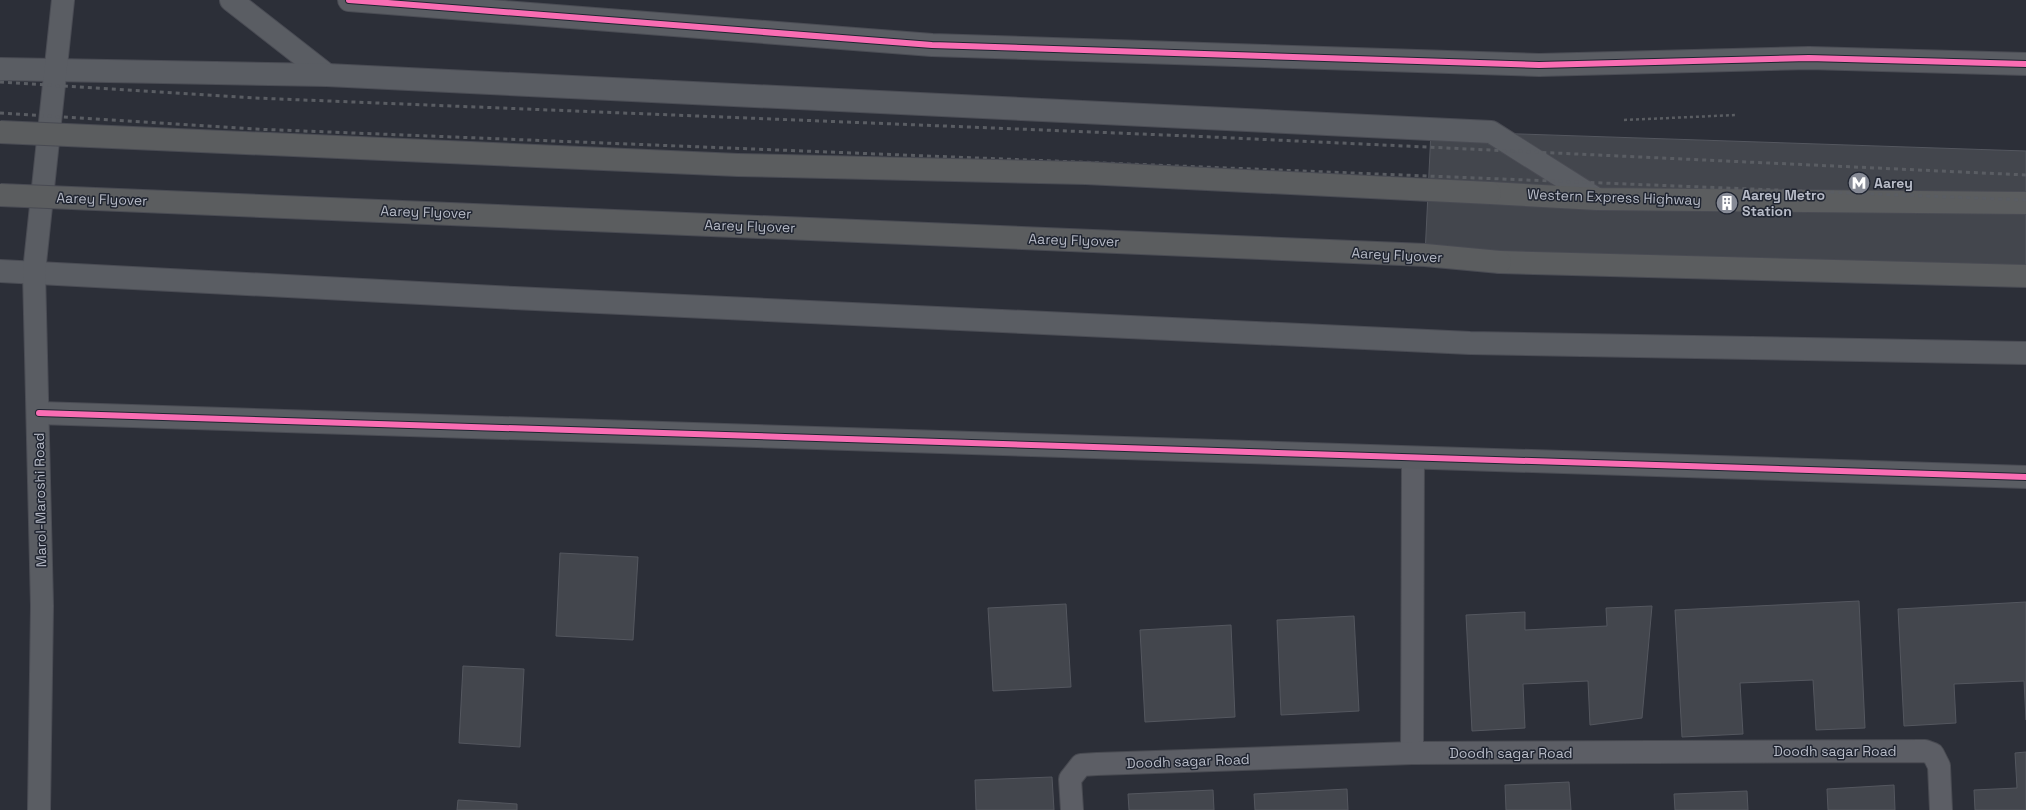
<svg xmlns="http://www.w3.org/2000/svg" width="2026" height="810" viewBox="0 0 2026 810" font-family="'Space Grotesk',sans-serif">
<style>
.building{fill:#43464d;stroke:#54575f}
.lines{fill:none;stroke-linecap:round;stroke-linejoin:round}
.street-casing{stroke:#484a51;stroke-width:24}
.secondary-casing{stroke:#4a4c54;stroke-width:24}
.highway-casing{stroke:#494b53;stroke-width:24}
.path{stroke:#5a5d62;stroke-width:2.5;stroke-dasharray:3 3;stroke-linecap:butt}
.street{stroke:#5c5e65;stroke-width:22}
.secondary{stroke:#5a5d63;stroke-width:22}
.highway{stroke:#5b5d5f;stroke-width:22}
.rail{stroke:#5a5d63;stroke-width:3;stroke-dasharray:4 4;stroke-linecap:butt}
.highway-bridge-casing{stroke:#494b53;stroke-width:24;stroke-linecap:butt}
.highway-bridge{stroke:#5b5d5f;stroke-width:22}
.cycleway-casing{stroke:#202531;stroke-width:8}
.cycleway{stroke:#f96db3;stroke-width:6}
.labels{text-anchor:middle;dominant-baseline:central;stroke-width:3;stroke-linejoin:round;paint-order:stroke}
.poi-label{font-size:14px;font-weight:bold;fill:#b7bbc7;stroke:#202531;text-anchor:start}
.street-label{font-size:14px;fill:#b7bbc7;stroke:#202531}
</style>
<rect width="100%" height="100%" fill="#2c2f38"/>
<g class="building">
<polygon points="1431,131 2026,151 2026,274 1425,255"/>
<polygon points="560,553 638,557 633,640 556,636"/>
<polygon points="1859,601 1865,728 1816,730 1813,680 1740,683 1743,734 1682,737 1675,610"/>
<polygon points="2026,602 2026,720 2024,681 1954,684 1956,723 1904,726 1898,609"/>
<polygon points="1066,604 1071,687 993,691 988,608"/>
<polygon points="1652,606 1642,718 1590,725 1588,681 1523,684 1525,728 1472,731 1466,615 1525,612 1525,630 1607,626 1606,608"/>
<polygon points="1354,616 1359,711 1281,715 1277,620"/>
<polygon points="1231,625 1235,717 1145,722 1140,630"/>
<polygon points="463,666 524,669 520,747 459,743"/>
<polygon points="2026,752 2026,810 1975,810 1974,790 2017,788 2015,753"/>
<polygon points="1052,777 1054,810 976,810 975,780"/>
<polygon points="1569,782 1571,810 1506,810 1505,785"/>
<polygon points="1894,785 1895,810 1828,810 1827,789"/>
<polygon points="1347,789 1348,810 1255,810 1254,794"/>
<polygon points="1213,790 1214,810 1129,810 1128,794"/>
<polygon points="1747,791 1748,810 1675,810 1674,794"/>
<polygon points="458,800 517,804 517,810 457,810"/>
</g>
<g class="lines">
<g class="street-casing">
<g id="street">
<polyline points="1412,753 1413,458"/>
<polyline points="1072,810 1070,779 1081,765 1097,764 1412,753 1925,751 1933,754 1939,766 1941,810"/>
</g>
</g>
<g class="secondary-casing">
<g id="secondary">
<polyline points="231,0 327,75"/>
<polyline points="349,0 932,45 1539,65 1809,58 2026,64"/>
<polyline points="0,69 327,75 1491,132 1597,199"/>
<polyline points="0,271 514,298 1470,343 2026,353"/>
<polyline points="39,413 2026,477"/>
<polyline points="39,810 42,606 34,272 63,0"/>
</g>
</g>
<g class="highway-casing">
<g id="highway">
<polyline points="1490,193 1597,199 2026,203"/>
<polyline points="1500,262 2026,276"/>
</g>
</g>
<polyline class="path" points="1624,120 1736,115"/>
<use href="#street" class="street"/>
<use href="#secondary" class="secondary"/>
<use href="#highway" class="highway"/>
<g class="rail">
<polyline points="0,82 255,98 1190,136 2026,175"/>
<polyline points="0,113 254,129 2026,200"/>
</g>
<g class="highway-bridge-casing">
<g id="highway-bridge">
<polyline points="0,132 738,165 1086,173 1490,193"/>
<polyline points="0,195 1425,255 1500,262"/>
</g>
</g>
<use href="#highway-bridge" class="highway-bridge"/>
<g class="cycleway-casing">
<g id="cycleway">
<polyline points="349,0 932,45 1539,65 1809,58 2026,64"/>
<polyline points="39,413 2026,477"/>
</g>
</g>
<use href="#cycleway" class="cycleway"/>
</g>
<defs>
<g id="metro-disc" transform="scale(1.15)"><circle r="9.5" fill="#868a95" stroke="#202531"/><path d="M-5.5 5V-5H-3L0 0L3-5H5.5V5H3V-.5L0 4L-3-.5V5Z" fill="#fff"/></g>
<g id="building-disc" transform="scale(1.15)"><circle r="9.5" fill="#868a95" stroke="#202531"/><path d="M-4-6H4V6H1V3H-1V6H-4ZM-2.5-4.3h1.7v1.8h-1.7ZM.8-4.3h1.7v1.8H.8ZM-2.5-1h1.7V.8h-1.7ZM.8-1h1.7V.8H.8Z" fill="#fff"/></g>
</defs>
<g fill-rule="evenodd">
<use href="#metro-disc" x="1859" y="183"/>
<use href="#building-disc" x="1727" y="203"/>
</g>
<g class="labels">
<g class="poi-label">
<text x="1874" y="183">Aarey</text>
<text x="1742" y="195">Aarey Metro<tspan x="1742" dy="16">Station</tspan></text>
</g>
<g class="street-label">
<text transform="translate(1614 197) rotate(2)">Western Express Highway</text>
<text transform="translate(102 199) rotate(2)">Aarey Flyover</text>
<text transform="translate(426 212) rotate(2)">Aarey Flyover</text>
<text transform="translate(750 226) rotate(2)">Aarey Flyover</text>
<text transform="translate(1074 240) rotate(2)">Aarey Flyover</text>
<text transform="translate(1397 255) rotate(3)">Aarey Flyover</text>
<text transform="translate(40 500) rotate(-91)">Marol-Maroshi Road</text>
<text x="1835" y="751">Doodh sagar Road</text>
<text x="1511" y="753">Doodh sagar Road</text>
<text transform="translate(1188 761) rotate(-2)">Doodh sagar Road</text>
</g>
</g>
</svg>
